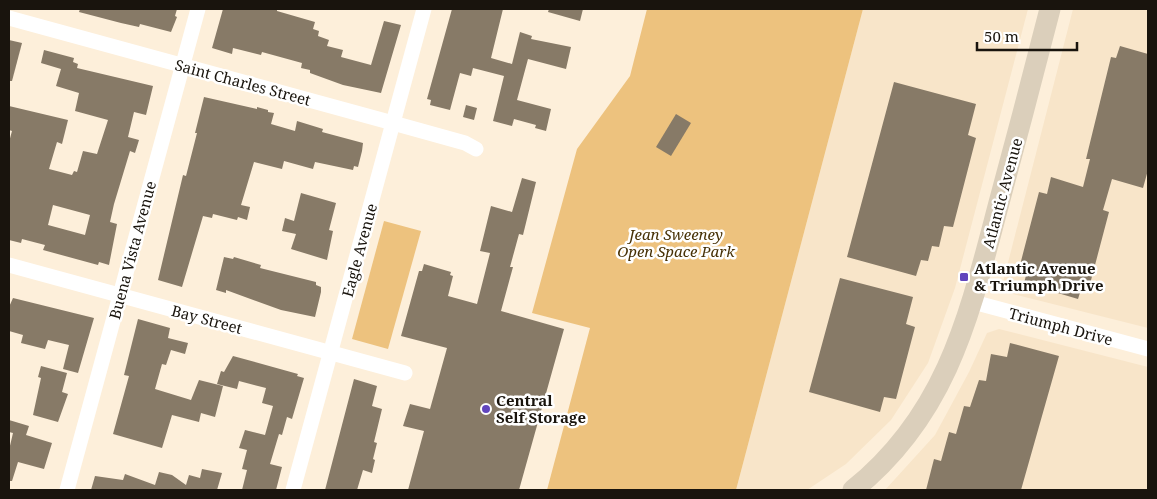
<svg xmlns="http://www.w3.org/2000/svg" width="1157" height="499" viewBox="0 0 1157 499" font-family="'Noto Serif',serif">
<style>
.built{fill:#f8e5c9}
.green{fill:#edc27e}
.building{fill:#877a67;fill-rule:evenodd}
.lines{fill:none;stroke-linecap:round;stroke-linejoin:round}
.street{stroke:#fff;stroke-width:15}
.secondary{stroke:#dbcfbb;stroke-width:21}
.poi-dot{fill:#6145bd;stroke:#fff;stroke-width:2}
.labels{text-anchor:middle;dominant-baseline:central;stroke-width:5;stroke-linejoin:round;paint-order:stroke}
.street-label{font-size:15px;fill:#19140d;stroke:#fff}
.park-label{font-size:15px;font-style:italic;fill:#473106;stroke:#fff}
.poi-label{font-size:15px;font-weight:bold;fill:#19140d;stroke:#fff;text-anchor:start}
</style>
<rect width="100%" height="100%" fill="#fdefda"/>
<g class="built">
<polygon points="863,9 1028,9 955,288 928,363 891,420 846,464 807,490 736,490"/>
<polygon points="1073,9 1148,9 1148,328 1013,294 1002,286"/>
<polygon points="999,329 1148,367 1148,490 885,490 935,435 969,372 987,333"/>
</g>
<g class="green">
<polygon points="647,9 863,9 736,490 547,490 590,328 532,313 577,149 630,76"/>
<polygon points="384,221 421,231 388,349 352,339"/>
</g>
<g class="building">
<polygon points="80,9 177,9 175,16 177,17 171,32 140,24 139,27 121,23 79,12"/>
<polygon points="223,9 277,9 277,11 315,22 313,29 319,31 318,36 329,40 327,46 343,50 341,57 371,65 384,21 401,25 381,93 343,85 310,73 310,70 301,68 302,63 262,52 261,55 233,48 232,54 212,48"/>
<polygon points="452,9 503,9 491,58 512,64 520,32 532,36 531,39 571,47 566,69 528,59 517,100 551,109 546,131 535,128 536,125 514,119 512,126 493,121 504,76 473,68 471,76 460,73 450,110 430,105 431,100 427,99"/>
<polygon points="549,9 583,9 580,21 548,12"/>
<polygon points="9,40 22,43 12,81 9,81"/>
<polygon points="1120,46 1148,54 1148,170 1143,188 1112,179 1103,210 1109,212 1090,284 1083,283 1078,299 1024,283 1028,268 1020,265 1039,192 1047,194 1051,177 1083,187 1090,159 1086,159 1111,57 1116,58"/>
<path d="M44 50 74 58 73 62 78 64 77 68 153 86 146 115 134 112 128 137 139 140 135 153 130 151 114 204 110 222 117 224 109 265 99 262 98 265 43 250 45 245 22 239 21 243 9 240V142L12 131 9 130V106L68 120 62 144 57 142 49 169 72 175 74 171 77 172 83 151 97 154 108 120 75 111 79 93 56 86 61 69 41 63ZM53 205 90 215 85 235 48 225Z"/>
<polygon points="894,82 976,104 968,135 976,138 953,227 944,226 939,247 932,246 928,261 921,260 916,276 847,257"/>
<polygon points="204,97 257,109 257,107 268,110 268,112 274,113 271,124 295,131 297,121 323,129 322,132 363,143 362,151 358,167 354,166 353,170 315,162 313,169 284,161 282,169 254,162 241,205 250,207 247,220 238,217 237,220 213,214 212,218 203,216 182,287 158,280 183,175 186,176 197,133 195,133"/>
<polygon points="466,105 477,108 474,120 463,117"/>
<polygon points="676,114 691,123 671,156 656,147"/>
<polygon points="522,178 536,182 523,235 519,234 510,267 513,267 501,311 564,329 519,490 408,490 424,431 403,426 410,404 430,409 447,348 401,336 419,271 422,271 424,264 451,272 450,275 453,276 448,296 477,304 490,253 480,251 491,206 512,212"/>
<polygon points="301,193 336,203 329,230 333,231 327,260 291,249 296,234 282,231 285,218 294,221"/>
<polygon points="224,257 233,259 234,257 261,265 260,268 316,282 316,285 321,287 321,292 315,317 281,310 226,290 226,293 216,290"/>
<polygon points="840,278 913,297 906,324 915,327 896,399 884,397 880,412 809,392"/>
<polygon points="13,298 94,318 78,373 63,369 69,345 48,340 45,349 21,343 23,335 9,331 9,307"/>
<polygon points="138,319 170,328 168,338 188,343 185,354 171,350 166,365 162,364 155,389 191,400 199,380 223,386 215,417 201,413 199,422 172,415 162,448 113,434 129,376 124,375"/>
<polygon points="1010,343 1059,356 1021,490 926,490 934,459 941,461 949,432 956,434 964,406 970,407 979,380 986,381 991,354 1007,357"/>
<polygon points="233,356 298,374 297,376 304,378 292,419 287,417 282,435 279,434 270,464 282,467 276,490 242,490 247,470 242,469 247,450 239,448 245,430 265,435 273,406 262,403 266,388 239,381 237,389 217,384 221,371 224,372"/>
<polygon points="41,366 67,373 62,392 68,394 58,422 33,415 41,378 38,377"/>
<polygon points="354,379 377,386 372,406 382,409 374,442 377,443 373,459 375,460 372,473 363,470 357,490 325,490"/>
<polygon points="9,420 29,426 26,435 52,443 44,469 18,462 12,481 9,481 9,450 13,433 9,432"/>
<polygon points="202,469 222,473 217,490 91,490 95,476 123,480 125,474 155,485 159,472 172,475 186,485 189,475 200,478"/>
</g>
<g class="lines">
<g class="street">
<polyline points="9,18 393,123 465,143 476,149"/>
<polyline points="9,265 405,373"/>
<polyline points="973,302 1148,349"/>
<polyline points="67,490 198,9"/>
<polyline points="293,490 424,9"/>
</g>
<path class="secondary" d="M853 490C949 413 970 312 1000 199 1017 136 1034 72 1050 9"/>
</g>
<g class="poi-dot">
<rect x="959" y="272" width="10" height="10" rx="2.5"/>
<circle cx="486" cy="409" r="5"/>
</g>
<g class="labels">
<g class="street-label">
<text transform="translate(243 82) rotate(15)">Saint Charles Street</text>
<text transform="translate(1002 193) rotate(-75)">Atlantic Avenue</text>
<text transform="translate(132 250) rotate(-75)">Buena Vista Avenue</text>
<text transform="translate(359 250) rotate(-75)">Eagle Avenue</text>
<text transform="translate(207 319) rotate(15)">Bay Street</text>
<text transform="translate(1061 326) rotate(15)">Triumph Drive</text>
</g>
<g class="park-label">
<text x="676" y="234">Jean Sweeney<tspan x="676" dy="17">Open Space Park</tspan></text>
</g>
<g class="poi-label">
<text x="974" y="268">Atlantic Avenue<tspan x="974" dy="17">&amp; Triumph Drive</tspan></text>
<text x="496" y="400">Central<tspan x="496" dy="17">Self Storage</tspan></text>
</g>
</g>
<rect width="1157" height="499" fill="none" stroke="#19140d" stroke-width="20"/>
<path d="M977 42v8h100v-8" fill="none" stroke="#19140d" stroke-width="2.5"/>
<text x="984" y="42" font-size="15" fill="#19140d" stroke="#ffffff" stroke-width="4" paint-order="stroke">50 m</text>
</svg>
